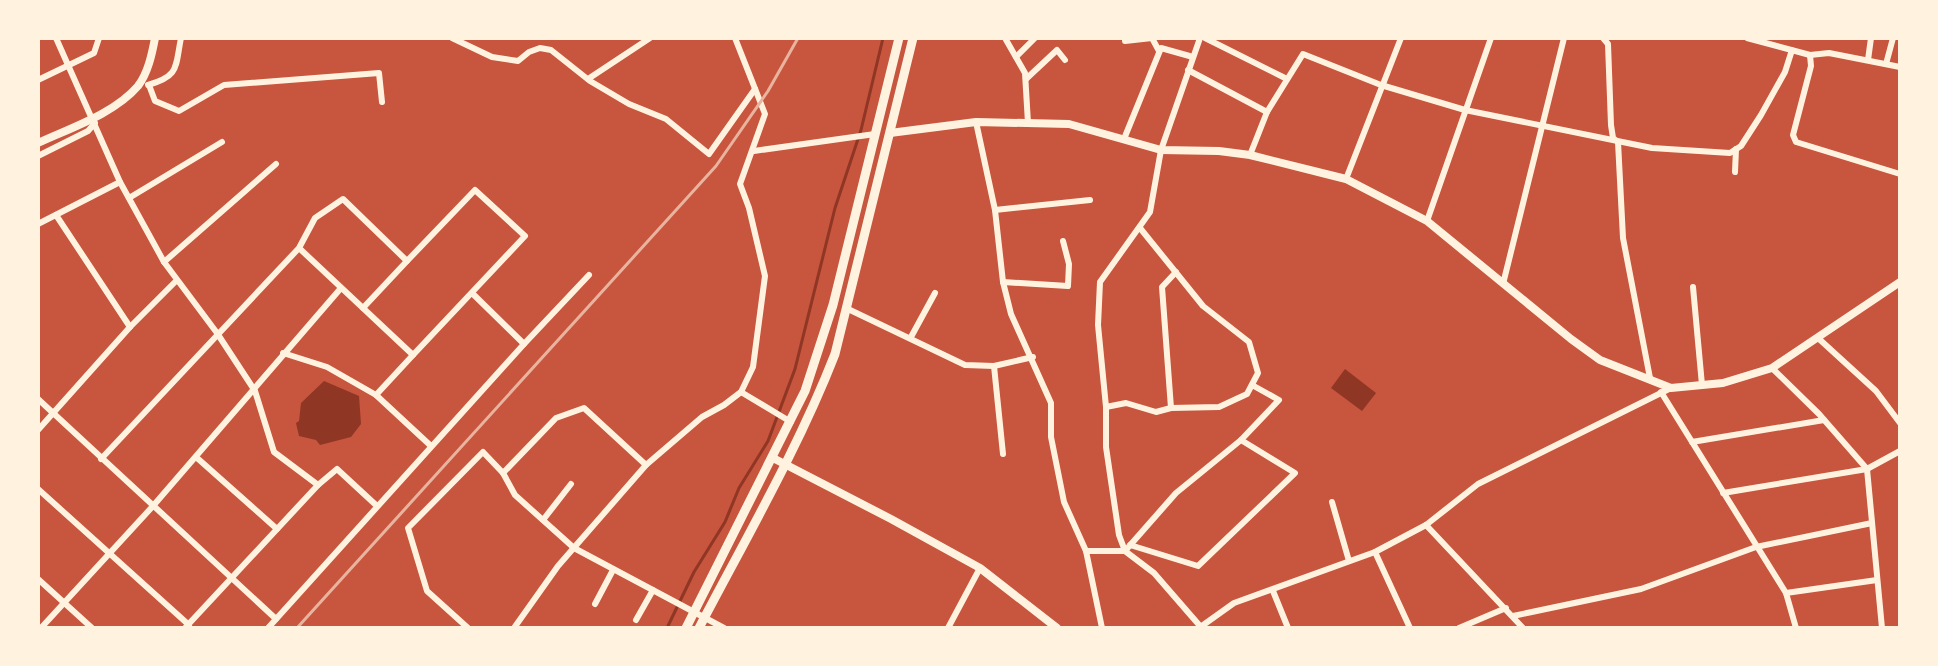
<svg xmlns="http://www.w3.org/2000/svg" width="1938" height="666" viewBox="0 0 1938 666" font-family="'IBM Plex Sans',sans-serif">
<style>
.water{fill:#8f3625}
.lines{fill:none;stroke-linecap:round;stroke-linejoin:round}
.stream{stroke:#8f3625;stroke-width:3}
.minor{stroke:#fff3e0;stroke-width:6}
.tertiary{stroke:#fff3e0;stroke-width:8}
.secondary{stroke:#fff3e0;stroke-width:9}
.rail{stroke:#e9b49f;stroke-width:3}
</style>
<rect width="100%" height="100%" fill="#c8553d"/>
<g class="water">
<polygon points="1345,369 1376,393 1362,411 1331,388"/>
<polygon points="324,381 359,396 361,424 351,437 320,445 316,440 299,436 296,423 299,421 301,403"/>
</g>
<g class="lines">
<polyline class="stream" points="667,628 694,572 725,522 739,488 768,441 795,369 835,208 861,130 883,38"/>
<g class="minor">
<polyline points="56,38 120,182 164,262 217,333 255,391 274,452 318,485"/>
<polyline points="452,38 492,57 518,61 529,52 540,48 551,50 590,81 629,104 666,119 709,154 755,89"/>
<polyline points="1005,38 1025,73 1028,123"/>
<polyline points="1125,38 1125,41 1152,38 1159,51"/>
<polyline points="1200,38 1161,150 1150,212 1100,282 1098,325 1106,407 1106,447 1119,535 1125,551 1154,573 1200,626"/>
<polyline points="1205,38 1287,79"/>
<polyline points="1603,38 1608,44 1611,125 1613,138 1618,142 1623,238 1650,378"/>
<polyline points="1747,38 1810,55 1829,53 1900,67"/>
<polyline points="1810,55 1811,66 1793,135 1796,142 1900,174"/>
<polyline points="1016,57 1035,38"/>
<polyline points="1868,60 1871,38"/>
<polyline points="1886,64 1893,38"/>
<polyline points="1188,70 1267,112"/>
<polyline points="588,79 650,38"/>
<polyline points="1026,79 1057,50 1065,60"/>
<polyline points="38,80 94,53 99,38"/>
<path d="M148 85C180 76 175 67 181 38"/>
<polyline points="149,85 155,101 179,111 224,85 379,73 382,102"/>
<polyline points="976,122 995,210 1003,282 1011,314 1051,403 1051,437 1064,502 1086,551 1102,628"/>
<polyline points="1124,139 1161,48 1193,57"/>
<polyline points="754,151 875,134"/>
<polyline points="1250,155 1267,112 1303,54 1381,85 1465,110 1652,148 1730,153 1741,146 1761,115 1785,72 1792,50"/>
<polyline points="38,156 88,131 95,123"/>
<polyline points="1735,172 1736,149"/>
<polyline points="1346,179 1401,38"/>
<polyline points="129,198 222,142"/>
<polyline points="995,210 1090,200"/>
<polyline points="56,215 130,327"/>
<polyline points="1427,221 1491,38"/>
<polyline points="38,224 120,182"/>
<polyline points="164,262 276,164"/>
<polyline points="1003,282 1068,286 1069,264 1063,241"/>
<polyline points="1503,284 1564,38"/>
<polyline points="1693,287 1702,385"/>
<polyline points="473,294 524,344"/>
<polyline points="363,308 407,261"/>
<polyline points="848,309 965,365 994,366 1033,357"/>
<polyline points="911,337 935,293"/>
<polyline points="1818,338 1876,391 1900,423"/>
<polyline points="283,353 327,367 376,395 431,446"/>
<polyline points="994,366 1003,454"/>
<polyline points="1772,368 1819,414 1867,469 1882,628"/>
<polyline points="741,392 791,422"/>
<polyline points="1661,392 1786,593 1796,628"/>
<polyline points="376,395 413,355"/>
<polyline points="38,399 276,619"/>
<polyline points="1106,407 1126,403 1156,412 1171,408 1219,407 1247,394 1258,373 1249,342 1203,306 1140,228"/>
<polyline points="1171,408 1162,287 1176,272"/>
<polyline points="38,430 130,327 176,281"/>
<polyline points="1692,442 1824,420"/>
<polyline points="196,457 277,529"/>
<polyline points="101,459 299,248 315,218 343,199 407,261 475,190 525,236 413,355 299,248"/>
<polyline points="503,473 556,418 584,408 646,465"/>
<polyline points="38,489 189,625"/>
<polyline points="1723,493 1867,469 1900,451"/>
<polyline points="1332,502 1349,561"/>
<polyline points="543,520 571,484"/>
<polyline points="1426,525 1523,628"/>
<polyline points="1130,545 1198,566 1295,473 1241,440"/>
<polyline points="1086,551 1125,551 1176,493 1241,440 1279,400 1252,385"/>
<polyline points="1375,552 1410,628"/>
<polyline points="38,579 92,628"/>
<polyline points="1273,591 1288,628"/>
<polyline points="1786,593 1877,580"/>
<polyline points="595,604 613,570"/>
<polyline points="1513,616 1641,589 1756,547 1872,523"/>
<polyline points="636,620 653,590"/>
<polyline points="41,628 153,506 341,288"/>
<polyline points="185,628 318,485 337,469 377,506"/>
<polyline points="268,628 524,344 589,275"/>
<polyline points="468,628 427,591 408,528 483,452 503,473 515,495 574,548 724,628"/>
<polyline points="514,628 558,566 646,465 702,417 724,405 741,392 753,367 765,276 749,208 740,184 765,114 735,38"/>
<polyline points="948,628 980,568"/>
<polyline points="1199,628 1234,603 1375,552 1426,525 1478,484 1671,388"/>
<polyline points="1459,628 1506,608"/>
</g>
<g class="tertiary">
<polyline points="890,133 976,122 1069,124 1161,150 1219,151 1250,155 1346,179 1427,221 1571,339 1600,360 1671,388 1723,383 1772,368 1900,282"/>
<path d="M38 143C70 128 114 114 138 86 148 73 152 54 155 38"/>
<polyline points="773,458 891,519 980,568 1057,628"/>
</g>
<g class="secondary">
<polyline points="686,628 805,391 833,305 899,38"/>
<path d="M699 628C746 538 798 449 835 354L913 38"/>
</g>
<polyline class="rail" points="297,628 716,166 768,91 798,38"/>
</g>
<rect width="1938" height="666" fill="none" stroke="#fff3e0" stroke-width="80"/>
</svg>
